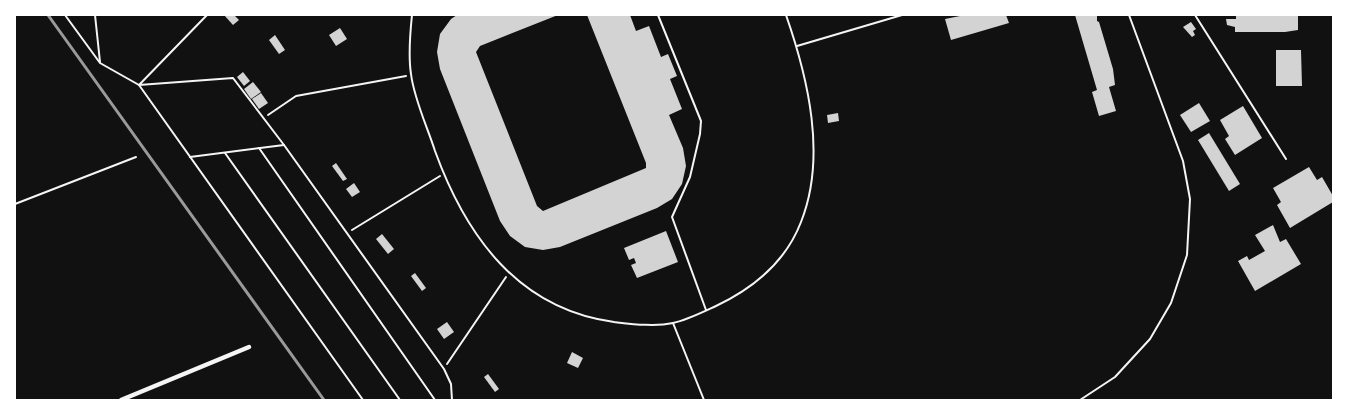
<svg xmlns="http://www.w3.org/2000/svg" width="1348" height="415" viewBox="0 0 1348 415" font-family="'Open Sans',sans-serif">
<style>
.building{fill:#d3d3d3}
.lines{fill:none;stroke-linecap:round;stroke-linejoin:round}
.path{stroke:#f5f5f5;stroke-width:2}
.service{stroke:#f5f5f5;stroke-width:2}
.minor{stroke:#f5f5f5;stroke-width:4.5}
.rail{stroke:#9a9a9a;stroke-width:3}
</style>
<rect width="100%" height="100%" fill="#111"/>
<g class="building">
<polygon points="224,15 234,15 239,20 233,25"/>
<polygon points="457,15 558,15 480,46 476,52 537,206 543,211 646,168 646,163 587,15 630,15 636,31 649,26 661,57 668,54 677,76 670,79 682,109 669,115 683,148 686,166 682,184 672,199 657,208 560,247 543,250 525,247 510,236 500,221 440,69 437,52 440,34 451,19"/>
<polygon points="965,15 1006,15 1009,23 951,40 945,19"/>
<polygon points="1075,15 1097,15 1097,21 1099,22 1113,69 1115,85 1109,87 1116,111 1099,116 1092,92 1097,90"/>
<polygon points="1236,15 1298,15 1298,30 1285,32 1235,32 1235,27 1227,25 1226,19 1236,19"/>
<polygon points="1191,22 1196,29 1193,31 1195,35 1192,37 1183,27"/>
<polygon points="340,28 347,39 336,46 329,35"/>
<polygon points="275,35 285,50 279,54 269,40"/>
<polygon points="1276,50 1301,50 1302,86 1276,86"/>
<polygon points="243,72 250,81 244,86 237,77"/>
<polygon points="253,82 261,92 251,99 244,89"/>
<polygon points="261,93 268,103 259,109 252,99"/>
<polygon points="1199,103 1210,121 1191,132 1180,115"/>
<polygon points="1243,106 1262,138 1235,155 1225,139 1229,136 1220,120"/>
<polygon points="838,113 839,121 828,123 827,115"/>
<polygon points="1209,133 1240,184 1229,191 1198,140"/>
<polygon points="336,163 347,179 343,181 332,166"/>
<polygon points="1309,167 1317,180 1322,177 1333,196 1333,202 1290,228 1277,205 1281,202 1273,188"/>
<polygon points="354,183 360,192 352,197 346,189"/>
<polygon points="1273,225 1280,242 1286,239 1301,264 1255,291 1238,261 1247,256 1249,260 1265,251 1255,235"/>
<polygon points="666,231 678,262 637,278 631,265 636,263 634,258 629,260 624,248"/>
<polygon points="382,234 394,249 388,254 376,239"/>
<polygon points="415,273 426,288 422,291 411,276"/>
<polygon points="447,322 454,332 444,339 437,329"/>
<polygon points="572,352 583,358 578,368 567,363"/>
<polygon points="488,374 499,389 495,392 484,377"/>
</g>
<g class="lines">
<g class="path">
<polyline points="268,115 296,96 406,76"/>
<polyline points="15,204 136,157"/>
<polyline points="352,230 440,176"/>
<polyline points="447,364 506,277"/>
</g>
<g class="service">
<polyline points="65,15 100,63 139,85 363,400"/>
<polyline points="95,15 100,62"/>
<polyline points="207,15 139,85 233,78 284,145 444,369 451,384 452,400"/>
<path d="M412 15C410 34 408 55 411 74 414 99 427 126 435 151 466 236 518 309 614 322 632 324 655 327 673 323 687 320 703 312 716 306 754 288 786 261 801 222 827 157 808 78 786 15"/>
<polyline points="658,15 701,121 700,134 690,177 672,217 706,310"/>
<polyline points="1195,15 1286,159"/>
<polyline points="797,46 902,15"/>
<polyline points="259,148 435,400"/>
<polyline points="225,153 400,400"/>
<polyline points="190,157 284,145"/>
<polyline points="673,323 704,400"/>
<polyline points="1080,400 1115,377 1150,339 1171,303 1187,255 1190,199 1183,161 1129,15"/>
</g>
<polyline class="minor" points="121,400 249,347"/>
<polyline class="rail" points="48,15 324,400"/>
</g>
<rect width="1348" height="415" fill="none" stroke="#ffffff" stroke-width="32"/>
</svg>
